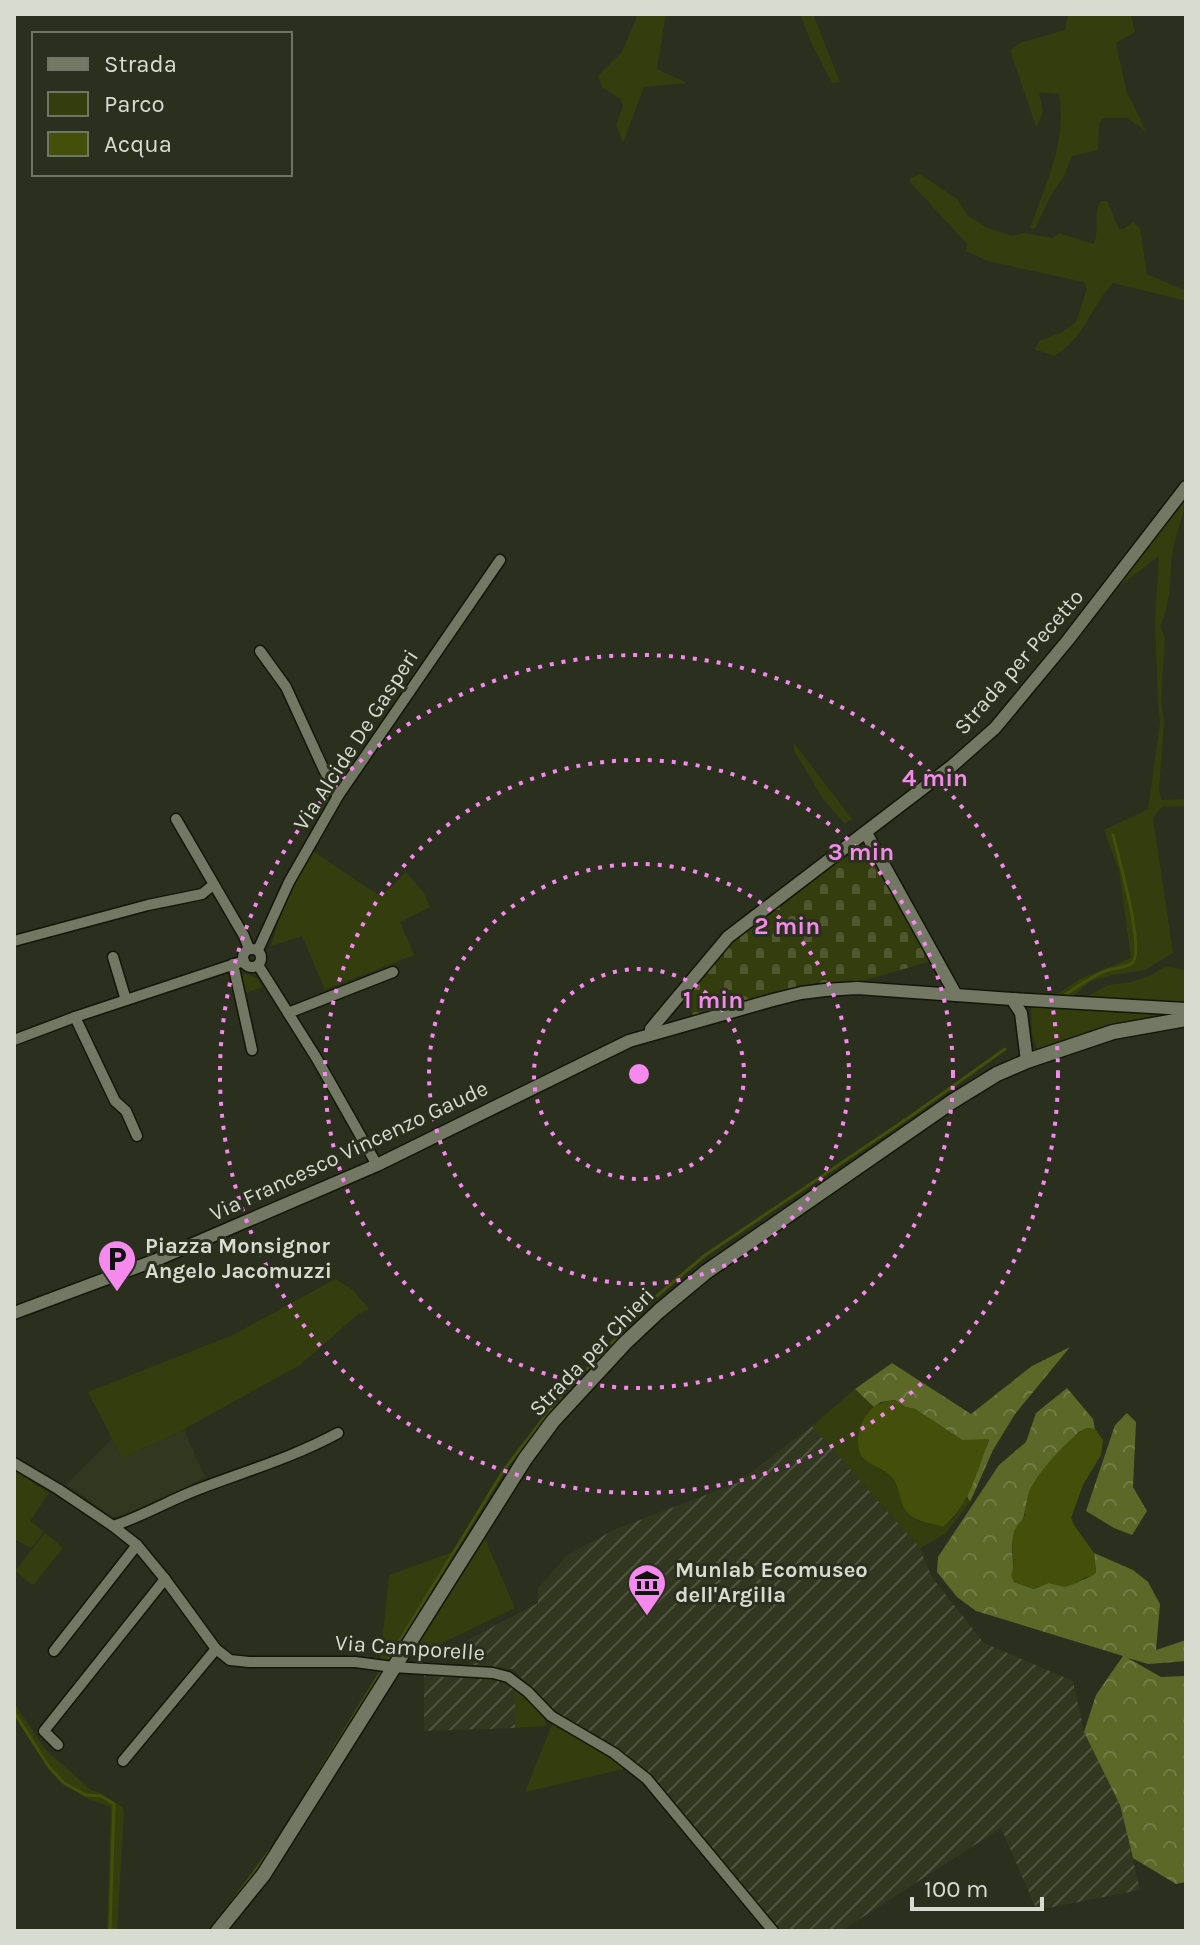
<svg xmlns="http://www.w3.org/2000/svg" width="1200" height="1945" viewBox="0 0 1200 1945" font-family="Karla,sans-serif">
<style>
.built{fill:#323820}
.industrial{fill:url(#industrial-furrows)}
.green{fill:#343d0e}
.forest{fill:url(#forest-crowns)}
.cemetery{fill:url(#cemetery-stones)}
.water{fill:#44500a}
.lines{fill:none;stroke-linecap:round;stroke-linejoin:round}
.stream{stroke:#44500a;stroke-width:3}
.minor-casing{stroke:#131707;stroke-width:13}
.tertiary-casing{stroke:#131707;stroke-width:15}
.secondary-casing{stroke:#131707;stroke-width:17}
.minor{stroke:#737864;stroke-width:10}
.tertiary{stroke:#737864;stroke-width:12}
.secondary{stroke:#737864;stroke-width:14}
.ring{fill:none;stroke:#f589ee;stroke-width:4;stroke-dasharray:4 8}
.labels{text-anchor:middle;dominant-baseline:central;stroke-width:6;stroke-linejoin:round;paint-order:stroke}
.street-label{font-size:22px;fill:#d8dbd0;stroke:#2b2f1e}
.poi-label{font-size:22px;font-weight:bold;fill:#d8dbd0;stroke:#2b2f1e;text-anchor:start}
.centre{fill:#f589ee;stroke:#2b2f1e;stroke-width:4}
.ring-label{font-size:24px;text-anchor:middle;font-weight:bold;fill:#f589ee;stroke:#2b2f1e;stroke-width:6;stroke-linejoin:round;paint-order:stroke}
</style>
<defs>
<pattern id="industrial-furrows" width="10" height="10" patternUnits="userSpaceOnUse" patternTransform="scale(2)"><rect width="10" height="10" fill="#323820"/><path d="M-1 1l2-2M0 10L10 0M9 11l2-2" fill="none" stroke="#4f543f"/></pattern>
<pattern id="forest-crowns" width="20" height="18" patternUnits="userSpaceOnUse" patternTransform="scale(2)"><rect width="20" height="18" fill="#5b6828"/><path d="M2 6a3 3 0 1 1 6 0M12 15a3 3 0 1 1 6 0" fill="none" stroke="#727d46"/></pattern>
<pattern id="cemetery-stones" width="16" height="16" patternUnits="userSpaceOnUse" patternTransform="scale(2)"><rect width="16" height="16" fill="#343d0e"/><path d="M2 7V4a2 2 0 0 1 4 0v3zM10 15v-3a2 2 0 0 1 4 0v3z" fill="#515830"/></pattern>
</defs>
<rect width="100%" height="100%" fill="#2b2f1e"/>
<polygon class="built" points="184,1430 205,1477 140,1511 119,1517 111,1517 80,1493 66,1485 112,1439 122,1458"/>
<g class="industrial">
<polygon points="812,1426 920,1548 931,1576 984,1643 1073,1681 1084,1732 1120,1805 1140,1890 1043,1909 1035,1906 1001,1828 841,1931 779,1931 680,1810 645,1773 556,1716 513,1669 471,1665 460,1644 538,1603 538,1589 566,1556 614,1530 737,1483"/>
<polygon points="424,1675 490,1679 515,1685 515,1728 424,1731"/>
</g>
<g class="green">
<polygon points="638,14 666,14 657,69 687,83 644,87 623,143 616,125 623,106 620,99 602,87 598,76 622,52"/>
<polygon points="800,14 813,14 840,82 832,83 811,42"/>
<path d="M1068 14H1131L1135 32 1116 43 1127 93 1146 131 1127 118H1103L1099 124 1098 150 1072 156 1064 176 1051 195 1035 229 1030 228C1046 184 1067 141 1059 94L1039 92 1043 112 1036 127 1010 50 1020 43 1065 30Z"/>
<path d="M920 174 957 199 968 216 988 228 1012 236 1024 233 1053 238 1059 233 1094 244C1100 229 1092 214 1101 201H1107L1119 229H1123L1133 222 1140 228 1147 274 1186 291V301L1113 283C1090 308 1085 338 1054 356L1034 349 1040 341 1062 332 1076 322 1087 289 1084 282 991 262 965 251 968 245 909 181 910 178Z"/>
<path d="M1186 493C1186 514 1176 530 1173 550 1169 575 1172 603 1160 626L1165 638 1161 700 1164 721 1159 790 1161 800 1186 799V806L1162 807 1153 818 1173 953 1145 970 1112 975 1091 981 1068 1000 1053 997 1080 979 1131 958 1119 870 1104 830 1148 809 1160 723 1158 702 1155 619 1159 556 1121 585 1118 583Z"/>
<polygon points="794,743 852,819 845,824 824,800 794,751"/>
<polygon points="311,850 381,897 406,872 424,893 430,907 400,922 414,955 325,990 302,936 271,946 283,907"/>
<polygon points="1166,966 1186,970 1186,1004 1082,1000 1108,985 1131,982 1147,977"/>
<polygon points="248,974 258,979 262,987 244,994 240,975"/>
<polygon points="1037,1002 1157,1015 1092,1030 1037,1050 1032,1033 1031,1009"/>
<polygon points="335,1279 353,1290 369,1309 357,1315 300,1365 188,1427 184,1430 122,1458 88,1392 233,1335"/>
<polygon points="855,1389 874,1407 867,1414 881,1468 892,1477 899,1490 902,1504 918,1521 931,1522 943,1527 954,1518 967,1496 970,1502 945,1534 920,1548 812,1426"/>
<polygon points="14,1470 49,1493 30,1521 44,1532 31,1548 14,1539"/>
<polygon points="45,1533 63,1548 33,1585 15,1571"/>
<polygon points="485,1539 515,1608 419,1654 421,1640"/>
<polygon points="453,1552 387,1660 380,1661 389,1575"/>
<polygon points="515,1685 545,1716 546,1726 515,1728"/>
<polygon points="14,1703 44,1748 91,1790 98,1792 123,1807 124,1813 117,1931 107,1931 111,1807 90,1800 65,1785 50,1770 14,1716"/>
<polygon points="553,1722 606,1751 628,1768 525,1792"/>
</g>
<g class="forest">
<polygon points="1070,1347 1015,1414 993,1450 970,1502 967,1496 989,1440 962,1440 915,1409 905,1407 895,1400 881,1402 874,1407 855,1389 892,1363 971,1414 1032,1366"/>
<path d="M1067 1388 1093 1419 1095 1429 1087 1428 1079 1432 1070 1441 1049 1463 1030 1490 1023 1519 1015 1530 1012 1546 1014 1582 1034 1589 1048 1583H1077C1084 1578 1091 1578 1096 1572L1094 1553 1133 1570 1148 1582 1160 1604 1156 1650 1186 1640V1661L1148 1664 1128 1658 1161 1677 1186 1676V1882L1176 1884 1133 1858 1120 1805 1084 1732 1096 1695 1123 1656 976 1611 957 1597 937 1572 938 1557 999 1465 1026 1442 1036 1413Z"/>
<polygon points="1127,1413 1136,1422 1133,1487 1147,1511 1132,1535 1114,1528 1086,1511 1115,1425"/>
</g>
<polygon class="cemetery" points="865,847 931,961 859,982 816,983 693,1016 684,995 725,946 810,878"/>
<g class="water">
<path d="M895 1400 905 1407 915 1409 962 1440 989 1439C978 1470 969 1506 943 1527 931 1522 918 1523 909 1514 899 1505 901 1491 894 1480 887 1469 873 1467 864 1459 853 1448 859 1423 868 1413 875 1404 885 1401 895 1400Z"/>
<path d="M1087 1428 1095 1429 1103 1440 1101 1455 1083 1485 1071 1518 1074 1525 1094 1553 1096 1572 1092 1576 1084 1578 1077 1583 1065 1587 1048 1583 1034 1589 1014 1582 1011 1575C1017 1561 1009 1547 1014 1532 1016 1526 1021 1522 1024 1517 1026 1509 1026 1500 1029 1492 1036 1474 1069 1437 1087 1428Z"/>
</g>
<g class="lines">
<g class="stream">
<path d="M1065 995C1079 985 1092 976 1108 970 1115 968 1126 968 1132 963 1146 953 1118 855 1113 835"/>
<polyline points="389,1658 504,1470 557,1401 651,1301 704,1256 911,1116 1005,1049"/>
<polyline points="14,1712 49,1767 64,1783 86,1795 101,1796 114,1804 110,1931"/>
<polyline points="309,1789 380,1673"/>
<polyline points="233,1901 271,1849"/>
</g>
<g class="minor-casing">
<g id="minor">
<polyline points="260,651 286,687 324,770 338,796"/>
<polyline points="176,819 244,936 249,949"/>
<polyline points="14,941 148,905 202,894 213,885"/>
<circle cx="252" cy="958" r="9"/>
<polyline points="258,950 289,882 338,796 500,560"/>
<polyline points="113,957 126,1000"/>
<polyline points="233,964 252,1050"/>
<polyline points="258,965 317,1059 377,1165"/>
<polyline points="288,1013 393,972"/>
<polyline points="75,1017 115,1101 126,1111 137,1136"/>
<polyline points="14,1040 75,1017 244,961"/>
<polyline points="14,1463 58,1489 113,1526 137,1545 165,1579 216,1649 230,1660 249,1662 355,1662 393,1667 493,1673 508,1677 528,1692 551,1716 614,1753 647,1779 773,1931"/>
<path d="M113 1526C143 1516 170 1500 199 1489 246 1471 294 1457 338 1433"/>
<polyline points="54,1651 137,1545"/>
<polyline points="58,1745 44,1731 165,1579"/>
<polyline points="123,1761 216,1649"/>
</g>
</g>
<g class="tertiary-casing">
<g id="tertiary">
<polyline points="866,833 956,995 1012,999 1021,1013 1027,1061"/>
<polyline points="1012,999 1186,1009"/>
<polyline points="651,1034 651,1029 728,937 952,766 995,728 1068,640 1186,487"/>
<polyline points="14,1313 156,1260 377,1165 629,1041 773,1000 801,993 825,990 857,988 956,995"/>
</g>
</g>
<g class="secondary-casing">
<polyline id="secondary" points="218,1931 264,1874 525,1459 553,1421 625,1343 659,1311 706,1272 953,1101 997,1074 1027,1061 1113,1032 1186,1019"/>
</g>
<use href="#minor" class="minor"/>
<use href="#tertiary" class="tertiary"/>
<use href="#secondary" class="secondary"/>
</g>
<g class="ring">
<circle cx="639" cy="1074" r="105"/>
<circle cx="639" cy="1074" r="210"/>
<circle cx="639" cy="1074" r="314"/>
<circle cx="639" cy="1074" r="419"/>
</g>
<defs>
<g id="parking-pin" transform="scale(2)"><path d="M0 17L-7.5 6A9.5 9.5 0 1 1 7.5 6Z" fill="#f589ee" stroke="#2b2f1e"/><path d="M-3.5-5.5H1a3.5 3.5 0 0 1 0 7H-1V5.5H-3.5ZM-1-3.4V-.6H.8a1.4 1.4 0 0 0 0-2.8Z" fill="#111"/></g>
<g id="museum-pin" transform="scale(2)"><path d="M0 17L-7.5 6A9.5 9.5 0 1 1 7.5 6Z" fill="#f589ee" stroke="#2b2f1e"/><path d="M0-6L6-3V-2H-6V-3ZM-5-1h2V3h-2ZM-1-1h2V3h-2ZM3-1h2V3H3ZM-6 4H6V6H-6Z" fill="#111"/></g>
</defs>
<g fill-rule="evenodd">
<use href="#parking-pin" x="117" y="1259"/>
<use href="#museum-pin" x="647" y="1583"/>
</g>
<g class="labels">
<g class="street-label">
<text transform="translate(1019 662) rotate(-49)">Strada per Pecetto</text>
<text transform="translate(356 740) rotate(-57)">Via Alcide De Gasperi</text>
<text transform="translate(349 1151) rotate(-25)">Via Francesco Vincenzo Gaude</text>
<text transform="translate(592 1352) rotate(-46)">Strada per Chieri</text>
<text transform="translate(410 1648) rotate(4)">Via Camporelle</text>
</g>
<g class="poi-label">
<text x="145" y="1246">Piazza Monsignor<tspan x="145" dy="25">Angelo Jacomuzzi</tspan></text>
<text x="675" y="1570">Munlab Ecomuseo<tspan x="675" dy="25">dell'Argilla</tspan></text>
</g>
</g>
<circle cx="639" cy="1074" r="12" class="centre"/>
<g class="ring-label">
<text x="935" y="786">4 min</text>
<text x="861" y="860">3 min</text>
<text x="787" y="934">2 min</text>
<text x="713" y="1008">1 min</text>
</g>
<rect width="1200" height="1945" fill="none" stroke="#d8dbd0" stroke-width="32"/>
<rect x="32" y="32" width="260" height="144" fill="#2b2f1e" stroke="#707465" stroke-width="2"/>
<rect x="48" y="58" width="40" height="12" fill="#737864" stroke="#707465" stroke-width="2"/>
<text x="104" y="72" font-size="24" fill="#d8dbd0">Strada</text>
<rect x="48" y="92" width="40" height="24" fill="#343d0e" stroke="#707465" stroke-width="2"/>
<text x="104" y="112" font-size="24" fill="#d8dbd0">Parco</text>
<rect x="48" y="132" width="40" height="24" fill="#44500a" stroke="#707465" stroke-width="2"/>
<text x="104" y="152" font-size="24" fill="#d8dbd0">Acqua</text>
<path d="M912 1897v12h130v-12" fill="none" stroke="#d8dbd0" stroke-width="4"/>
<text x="924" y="1897" font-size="24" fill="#d8dbd0" stroke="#2b2f1e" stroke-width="6" paint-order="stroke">100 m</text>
</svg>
